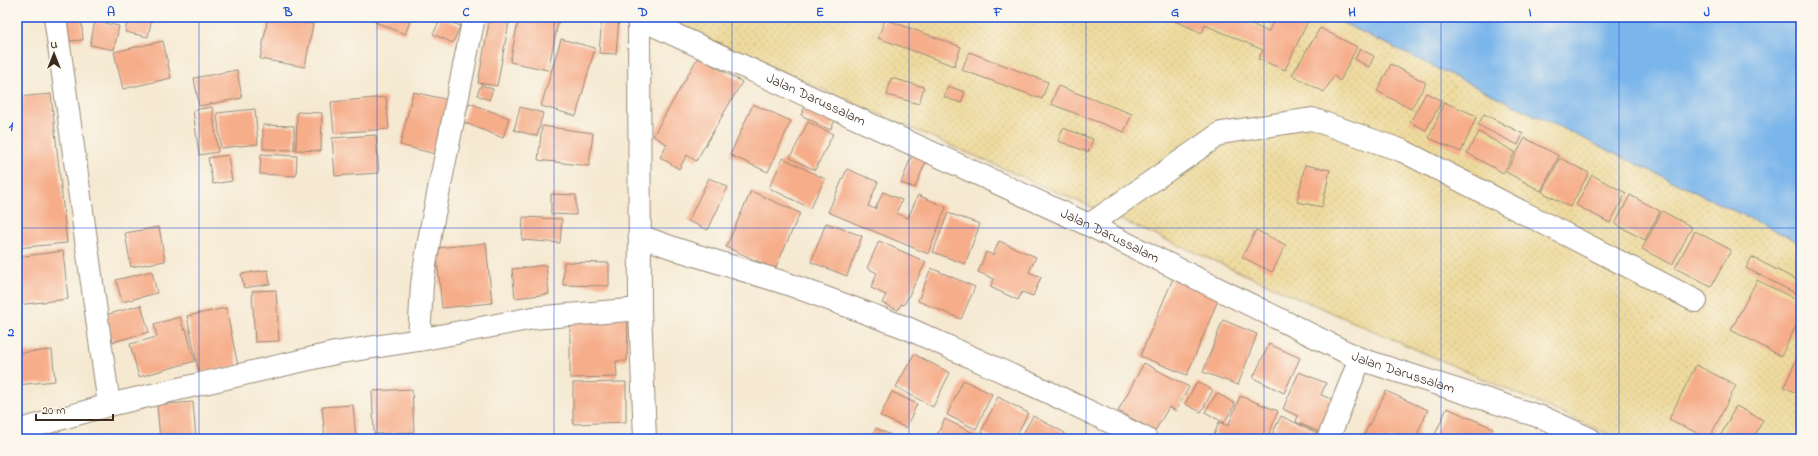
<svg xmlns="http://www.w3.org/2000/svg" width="1818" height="456" viewBox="0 0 1818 456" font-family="'Indie Flower',sans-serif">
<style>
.sand{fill:url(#sand-dots);stroke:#94825e}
.water{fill:#7ab5eb;stroke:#5a7084}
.building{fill:#f6ad8a}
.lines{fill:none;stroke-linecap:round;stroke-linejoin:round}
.minor-casing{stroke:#988a78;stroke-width:24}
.tertiary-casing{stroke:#988a78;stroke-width:24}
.minor{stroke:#fff;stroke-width:22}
.tertiary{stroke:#fff;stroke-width:22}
.grid{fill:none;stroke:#1d4ed8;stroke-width:1;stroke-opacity:0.55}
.labels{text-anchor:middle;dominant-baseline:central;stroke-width:3;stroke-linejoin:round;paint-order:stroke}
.street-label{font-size:14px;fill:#3b2a1e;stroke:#fbf7ec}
.neatline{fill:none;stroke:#1d4ed8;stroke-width:1.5}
.grid-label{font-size:13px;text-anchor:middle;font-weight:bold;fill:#1d4ed8}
</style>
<defs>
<pattern id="sand-dots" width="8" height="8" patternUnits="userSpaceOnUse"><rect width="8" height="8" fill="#eeda9e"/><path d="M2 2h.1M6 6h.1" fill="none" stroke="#cdbb88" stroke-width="1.8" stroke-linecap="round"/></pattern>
</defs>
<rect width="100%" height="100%" fill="#fbf7ec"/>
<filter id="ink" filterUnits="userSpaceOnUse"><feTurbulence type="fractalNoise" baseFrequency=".025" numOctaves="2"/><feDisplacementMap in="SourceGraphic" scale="8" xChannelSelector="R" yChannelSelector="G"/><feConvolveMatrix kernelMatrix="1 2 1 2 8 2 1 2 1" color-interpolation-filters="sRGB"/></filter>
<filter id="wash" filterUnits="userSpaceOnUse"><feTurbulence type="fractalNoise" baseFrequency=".012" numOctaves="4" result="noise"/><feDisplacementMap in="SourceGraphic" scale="16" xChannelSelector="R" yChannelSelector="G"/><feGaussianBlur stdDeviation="0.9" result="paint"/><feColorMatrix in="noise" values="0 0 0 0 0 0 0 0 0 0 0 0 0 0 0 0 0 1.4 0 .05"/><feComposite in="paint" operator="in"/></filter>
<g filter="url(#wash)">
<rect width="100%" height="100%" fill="#f5e9d2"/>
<polygon class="sand" points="658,17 1331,17 1801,243 1801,439 1620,439"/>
<polygon class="water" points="1331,17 1801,17 1801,243 1343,23"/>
<g id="blocks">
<g class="building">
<polygon points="64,17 81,17 83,40 66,41"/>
<polygon points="128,17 152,17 148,37 125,32"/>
<polygon points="268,17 313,24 305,67 260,59"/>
<polygon points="377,17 412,17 405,34 375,22"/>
<polygon points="490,17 510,17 497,86 478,83"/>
<polygon points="519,17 556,17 555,19 559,19 548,70 510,62"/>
<polygon points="602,17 619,18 616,54 599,53"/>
<polygon points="1166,17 1238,17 1268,32 1276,17 1300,17 1308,21 1285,70 1258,59 1263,50 1205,25 1202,33"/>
<polygon points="441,18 460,26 453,43 433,34"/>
<polygon points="885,19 961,47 954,66 878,38"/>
<polygon points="95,21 119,26 114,50 90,45"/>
<polygon points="1320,28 1357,47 1340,81 1334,76 1324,92 1292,75"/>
<polygon points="561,39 595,48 576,116 541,106"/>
<polygon points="163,41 171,78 123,89 114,52"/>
<polygon points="1360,49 1374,56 1369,67 1355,59"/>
<polygon points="969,52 1048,82 1042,99 962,70"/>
<polygon points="698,57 742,82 696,161 687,155 679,169 660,157 667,144 653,136"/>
<polygon points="1391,64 1426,83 1411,109 1377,91"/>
<polygon points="237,70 242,98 199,106 194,78"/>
<polygon points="891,78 924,87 919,104 887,95"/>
<polygon points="481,85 493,89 489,100 477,95"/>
<polygon points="948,86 965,92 961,103 944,97"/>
<polygon points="1058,86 1132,114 1124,132 1051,104"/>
<polygon points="413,92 449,100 436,154 400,145"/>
<polygon points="1426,93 1442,101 1426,130 1410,122"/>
<polygon points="51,94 67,243 17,248 17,97"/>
<polygon points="386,97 389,129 334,133 331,102"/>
<polygon points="808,101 838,115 830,130 801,115"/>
<polygon points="1444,102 1477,116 1461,152 1429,138"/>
<polygon points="469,103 509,118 503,138 463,122"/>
<polygon points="753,104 791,121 768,172 730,155"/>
<polygon points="212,107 218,152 199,155 193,110"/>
<polygon points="520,107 543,113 537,136 514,130"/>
<polygon points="255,109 258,144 221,148 217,113"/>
<polygon points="297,112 322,113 321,151 296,150"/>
<polygon points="1484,114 1523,134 1518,145 1478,125"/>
<polygon points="808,122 833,134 815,170 790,158"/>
<polygon points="263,125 294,126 294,150 263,149"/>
<polygon points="542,126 593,133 589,166 538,160"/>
<polygon points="1063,128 1093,139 1088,152 1058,141"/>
<polygon points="1479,132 1515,152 1503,173 1467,153"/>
<polygon points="376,135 379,173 335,176 332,138"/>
<polygon points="1525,138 1559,156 1541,191 1506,172"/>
<polygon points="261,154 297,156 296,176 260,174"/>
<polygon points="228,155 232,181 213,184 208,158"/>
<polygon points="912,155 926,161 915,188 901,183"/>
<polygon points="783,158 825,179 810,208 769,188"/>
<polygon points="1560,158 1589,173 1570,207 1542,192"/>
<polygon points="1305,165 1330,170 1322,207 1297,202"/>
<polygon points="847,169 878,182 868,206 875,209 883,192 902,200 896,213 908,218 918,195 946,207 928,254 828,212"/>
<polygon points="1592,175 1626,193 1610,223 1576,205"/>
<polygon points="709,178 728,187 708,230 688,221"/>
<polygon points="751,191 800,213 775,269 726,247"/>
<polygon points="551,194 576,195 576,215 551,214"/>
<polygon points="1630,195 1660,211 1645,240 1615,224"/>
<polygon points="1662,211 1692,227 1672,265 1642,249"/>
<polygon points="948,213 980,224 965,264 933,252"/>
<polygon points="523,217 562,219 560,243 522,240"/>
<polygon points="826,223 862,236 847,276 811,262"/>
<polygon points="159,227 165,261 131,267 125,233"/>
<polygon points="1256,230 1286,245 1272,272 1242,257"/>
<polygon points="1695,231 1731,250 1711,287 1675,268"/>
<polygon points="879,241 926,262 904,305 901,304 898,310 882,303 886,295 871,288 877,273 867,268"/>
<polygon points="999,241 1036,257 1029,272 1041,277 1033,296 1022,292 1018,300 990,287 994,279 978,272 986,252 993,255"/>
<polygon points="486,243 492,303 442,308 436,248"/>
<polygon points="63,251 68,299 17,305 17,257"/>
<polygon points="1752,257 1801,282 1801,296 1746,268"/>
<polygon points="564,262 609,263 609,286 563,285"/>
<polygon points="546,265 549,294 515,298 512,269"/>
<polygon points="931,268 975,287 961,319 918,301"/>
<polygon points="268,270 270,284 244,288 241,274"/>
<polygon points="152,271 157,293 122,302 116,280"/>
<polygon points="1175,274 1221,293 1187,375 1140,356"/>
<polygon points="1757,280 1801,302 1801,316 1781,356 1731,330"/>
<polygon points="276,290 279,341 255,342 252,291"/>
<polygon points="141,305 149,332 113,342 106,315"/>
<polygon points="226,308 238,366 199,373 187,316"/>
<polygon points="180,317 184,330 186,329 195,361 139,377 130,344 157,337 154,324"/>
<polygon points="628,317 627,361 616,361 617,377 570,378 570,323"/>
<polygon points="1223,320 1257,334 1238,385 1203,372"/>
<polygon points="1269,344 1300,358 1284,393 1253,378"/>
<polygon points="1801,349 1801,395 1784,387"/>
<polygon points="52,350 55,381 17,385 17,353"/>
<polygon points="914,354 950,373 933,407 896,387"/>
<polygon points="1144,363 1189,387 1176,411 1169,407 1155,431 1118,411"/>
<polygon points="1696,365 1736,385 1709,439 1669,419"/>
<polygon points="1299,372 1326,383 1321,395 1341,403 1327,435 1296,422 1298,416 1283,409"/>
<polygon points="963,380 992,394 976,429 947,415"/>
<polygon points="626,382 626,422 573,424 573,383"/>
<polygon points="1197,382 1213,390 1201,412 1185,404"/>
<polygon points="412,389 414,432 374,434 372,391"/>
<polygon points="1386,391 1428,410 1417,434 1428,439 1362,439"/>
<polygon points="892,392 917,404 906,428 880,416"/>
<polygon points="1217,393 1235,404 1224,423 1205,412"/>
<polygon points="1240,396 1278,411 1267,439 1222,439 1214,435 1219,422 1228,426"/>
<polygon points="998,397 1028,413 1015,439 994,439 981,432"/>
<polygon points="193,402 196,439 160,439 157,405"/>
<polygon points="353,405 356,439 325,439 322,407"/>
<polygon points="1736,406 1763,420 1753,439 1719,439"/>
<polygon points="1447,408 1493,428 1488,439 1433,439"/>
<polygon points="1033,416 1065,433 1061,439 1020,439"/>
<polygon points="1281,416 1328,438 1327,439 1270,439"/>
<polygon points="945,419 981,437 980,439 935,439"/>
<polygon points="876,428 899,439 870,439"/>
</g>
</g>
</g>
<g filter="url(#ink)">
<use href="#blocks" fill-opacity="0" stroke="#988a78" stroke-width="1"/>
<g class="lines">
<g class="minor-casing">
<g id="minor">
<polyline points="55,17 109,405"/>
<polyline points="639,18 640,309 645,439"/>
<polyline points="1089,225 1221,133 1312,119 1403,151 1696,301"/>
<polyline points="640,236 679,250 788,284 907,328 1048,392 1146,439"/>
<polyline points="419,340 422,284 431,229 474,17"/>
<polyline points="17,431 109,405 335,353 419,340 533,318 640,309"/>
<polyline points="1328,439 1360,359"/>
</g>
</g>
<g class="tertiary-casing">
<g id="tertiary">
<path id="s1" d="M636 17 1089 225 1360 359 1544 418 1590 439"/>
</g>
</g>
<use href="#minor" class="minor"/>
<use href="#tertiary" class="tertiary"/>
</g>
</g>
<path class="grid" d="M199 17V439M377 17V439M554 17V439M732 17V439M909 17V439M1086 17V439M1264 17V439M1441 17V439M1619 17V439M17 228H1801"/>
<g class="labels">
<g class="street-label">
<text stroke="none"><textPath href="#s1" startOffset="198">Jalan Darussalam</textPath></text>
<text stroke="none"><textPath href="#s1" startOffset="522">Jalan Darussalam</textPath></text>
<text stroke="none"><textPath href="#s1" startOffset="846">Jalan Darussalam</textPath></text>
</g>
</g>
<rect width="1818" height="456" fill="none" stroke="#fbf7ec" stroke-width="44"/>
<g transform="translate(54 54)" stroke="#fbf7ec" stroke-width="3" paint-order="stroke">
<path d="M0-3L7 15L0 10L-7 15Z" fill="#3b2a1e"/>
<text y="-6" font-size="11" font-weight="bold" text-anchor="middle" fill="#3b2a1e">U</text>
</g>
<path d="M36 414v6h77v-6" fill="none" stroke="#3b2a1e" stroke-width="2"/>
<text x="42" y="414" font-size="12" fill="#3b2a1e" stroke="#fbf7ec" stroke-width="3" paint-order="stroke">20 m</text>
<rect x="22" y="22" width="1774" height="412" class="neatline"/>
<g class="grid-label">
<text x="111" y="16">A</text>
<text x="288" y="16">B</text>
<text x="466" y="16">C</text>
<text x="643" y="16">D</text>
<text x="820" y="16">E</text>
<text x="998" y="16">F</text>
<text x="1175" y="16">G</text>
<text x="1352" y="16">H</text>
<text x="1530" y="16">I</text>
<text x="1707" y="16">J</text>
<text x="11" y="130">1</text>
<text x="11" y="336">2</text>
</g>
</svg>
